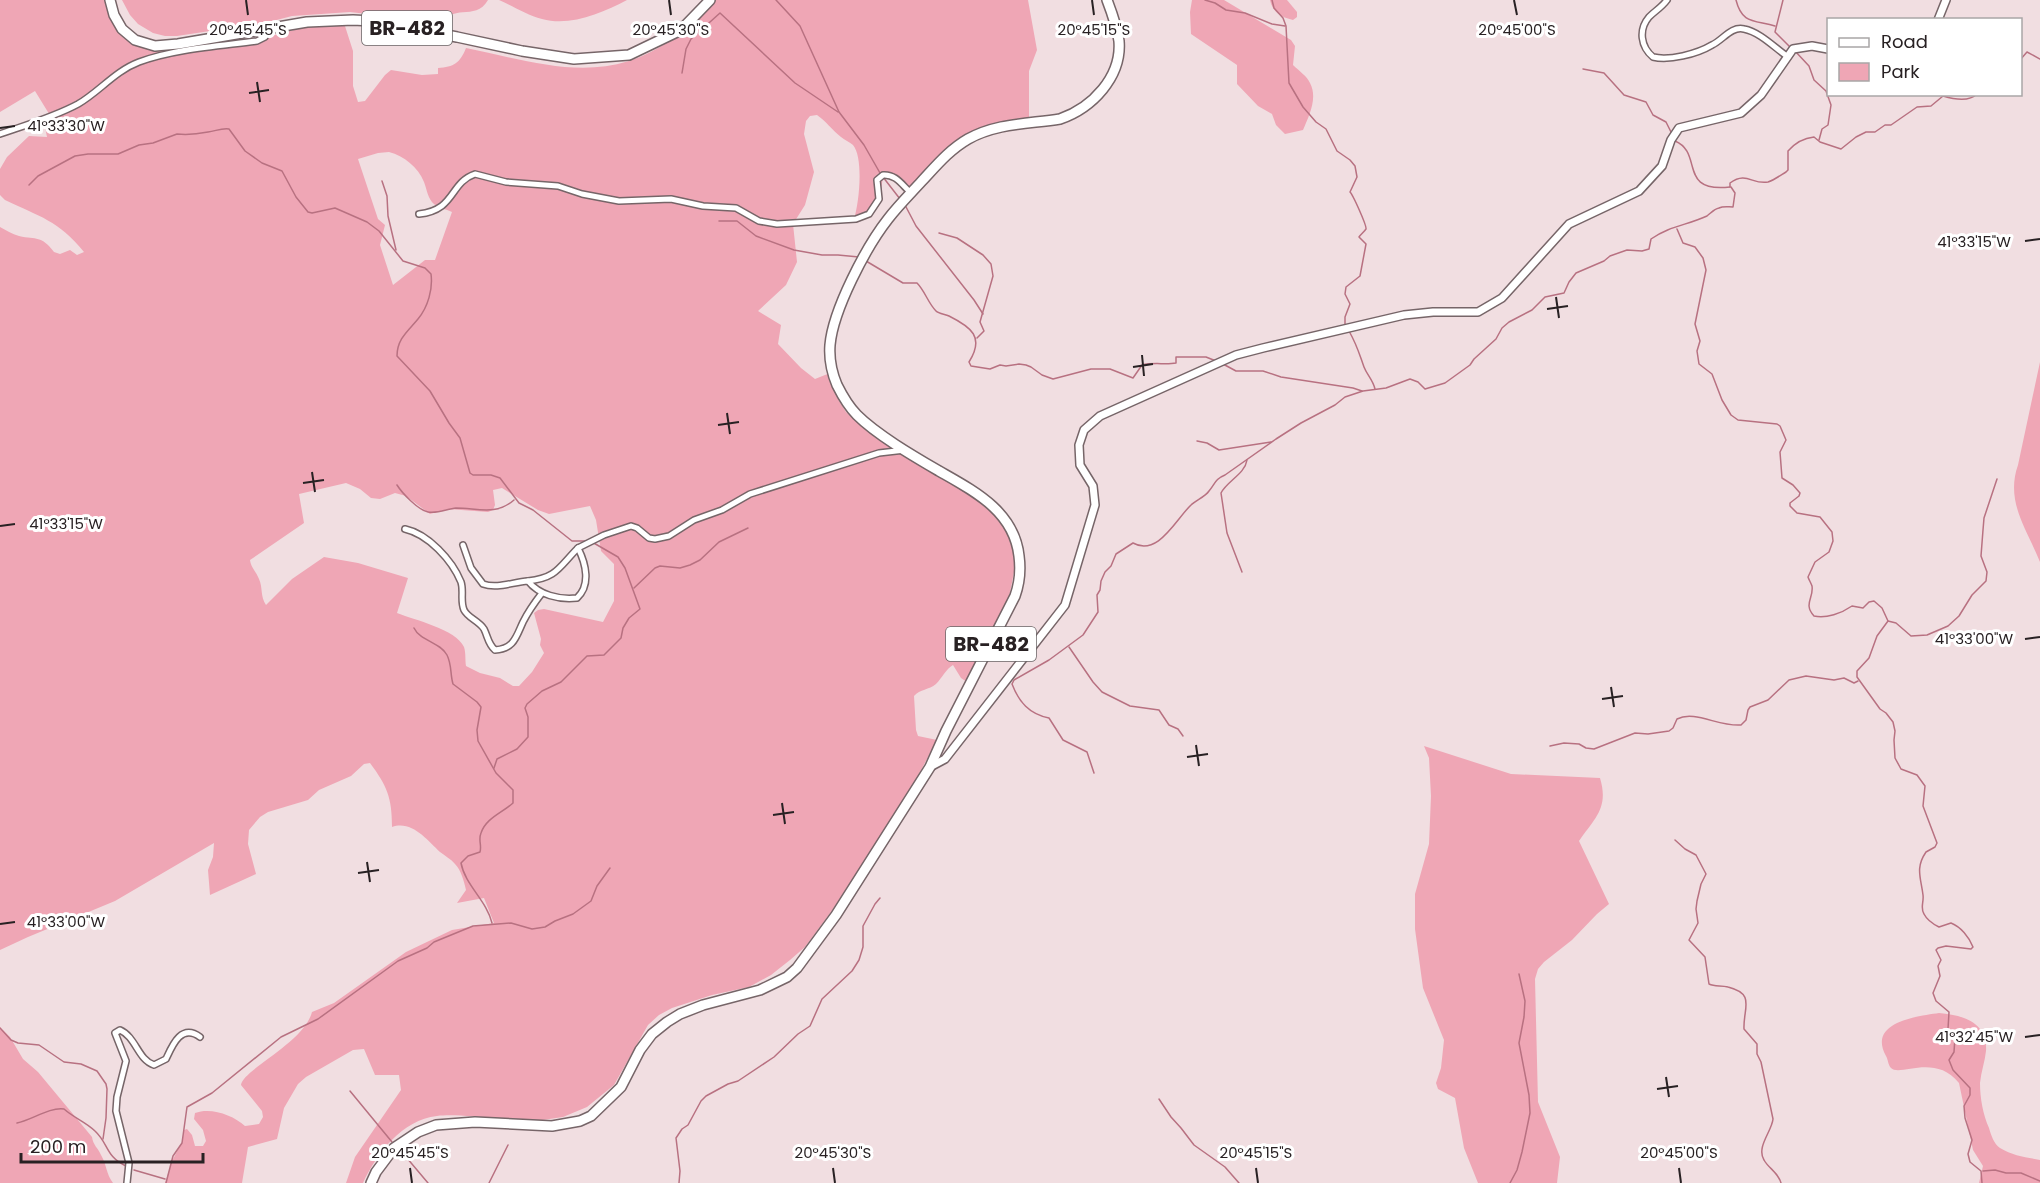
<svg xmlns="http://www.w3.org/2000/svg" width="2040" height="1183" viewBox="0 0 2040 1183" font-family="Poppins,sans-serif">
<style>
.green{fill:#efa6b5;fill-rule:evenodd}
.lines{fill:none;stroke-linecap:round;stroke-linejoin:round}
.stream{stroke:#b87181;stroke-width:1.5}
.minor-casing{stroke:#766568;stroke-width:8}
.tertiary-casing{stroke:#766568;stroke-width:10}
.trunk-casing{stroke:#766568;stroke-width:12}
.minor{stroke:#fff;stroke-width:5}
.tertiary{stroke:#fff;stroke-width:7}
.trunk{stroke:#fff;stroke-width:9}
.ticks{fill:none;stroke:#282123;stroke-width:2}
.labels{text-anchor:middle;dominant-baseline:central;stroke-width:6;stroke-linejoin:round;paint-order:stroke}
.shield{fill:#fff;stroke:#686465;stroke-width:1.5}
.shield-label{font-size:20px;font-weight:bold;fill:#282123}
.ticks-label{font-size:15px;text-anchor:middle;fill:#282123;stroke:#fff;stroke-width:6;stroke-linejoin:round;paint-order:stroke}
</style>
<rect width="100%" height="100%" fill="#f1dee1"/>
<g class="green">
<path d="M0 0H108L117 23 155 49 173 53 274 35 302 28 344 23 353 51V86L358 102 365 101 385 75 391 70 422 75 438 74V68C454 67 460 63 466 48 540 63 606 88 673 38 687 27 699 12 713 0H1028L1037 50 1029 71V118C967 124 950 146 909 188L897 177H883C878 205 885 208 854 219 859 204 864 158 853 145 850 142 844 140 841 137 832 130 826 121 817 115L810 116 806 121 804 134 814 172 805 205 793 224 797 262 786 285 758 311 781 325 778 344 801 368 815 379 830 373 838 399 846 412 856 421 886 443 983 497 1009 533 1014 556V572L1008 603 970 684 961 678 953 665C946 669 942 678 936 684 929 690 920 689 914 696L916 730 918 736 937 740 910 791 831 912 805 947 790 960 771 975 749 987 712 995 672 1008 659 1015 648 1025 614 1085 587 1107 563 1117 529 1122 508 1119 498 1120 494 1118C477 1117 453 1114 437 1116 402 1120 377 1153 363 1183H346L355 1157 401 1090 399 1075H375L364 1049 353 1050 306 1077 298 1084 284 1108 277 1139 248 1147 242 1183H165L172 1161 182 1142 184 1130 187 1129 192 1135 195 1146H203L206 1141 203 1130 194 1119 195 1113C211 1107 233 1115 245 1126L259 1124 263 1117 262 1111 241 1085C242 1070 304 1043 312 1012L334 1003 406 952 452 930 494 923 484 898 457 903 466 890C464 881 461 870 455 864 451 859 445 856 440 852 427 840 412 820 392 827 392 797 387 786 370 763L364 764 351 776 319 790 308 800 268 812 260 817 249 830 248 844 256 874 210 895 208 870 213 857 214 843 115 901 28 937 0 950V227C6 230 12 234 19 236 37 240 41 235 54 252L60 254 70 250 77 255 84 252C58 220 40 217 5 200L0 195V169L7 157 29 136 47 137 44 122 51 117 35 91 0 112ZM389 152C404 156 418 167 424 182 427 190 428 199 434 204 438 208 446 209 452 212L435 260H425L393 285 380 245 385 225 378 219 358 159 378 153ZM346 483 360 489 371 498 380 499 395 493 406 496 430 514 448 509 488 512 493 510 495 505 493 490 502 488 538 510 549 514 590 506 596 520 601 551 614 564V601L603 622 544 609 538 610 534 613 541 639 540 645 544 653 532 672 519 686H513L500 678 480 673 466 666C465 660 466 653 464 647 456 629 414 620 397 613L408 578 358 563 324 557 292 579 266 605C260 596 263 588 259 579 256 571 251 568 250 560L304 523 299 494Z"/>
<path d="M122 0H488C475 23 450 0 441 29L385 16 350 12 292 16 269 22 177 36H165L153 33 138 24 130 15Z"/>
<path d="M499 0H627C602 13 570 27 542 19 527 15 513 6 499 0Z"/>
<path d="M1192 0H1224L1291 40 1295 46 1293 65C1299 71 1307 76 1310 83 1318 98 1309 116 1303 130L1285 134 1276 125 1272 114 1258 106 1237 84V65L1191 34 1190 12Z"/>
<path d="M1270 0H1287L1297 12V17L1293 20C1281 17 1273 13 1270 0Z"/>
<path d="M2040 362V562C2027 529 2005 502 2018 465Z"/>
<path d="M1424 746 1511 774 1600 778C1609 808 1595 818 1579 841L1609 904 1597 914 1572 940 1544 962 1538 969 1535 979 1538 1102 1560 1157 1557 1183H1478L1464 1148 1455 1098 1438 1089 1436 1083 1441 1068 1444 1040 1423 988 1415 929V894L1429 844 1431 796 1429 758Z"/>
<path d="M1939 1013C1962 1015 1988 1022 1986 1051 1985 1061 1981 1072 1980 1083 1980 1098 1983 1115 1989 1128 1991 1135 1994 1144 2000 1148 2013 1156 2026 1157 2040 1160V1183H1979L1983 1166 1973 1150 1959 1083C1935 1053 1900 1077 1891 1068 1888 1065 1888 1059 1886 1056 1867 1022 1918 1016 1939 1013Z"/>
<path d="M0 1027 10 1037 23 1059 38 1072 92 1137C93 1145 98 1148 101 1155 107 1165 106 1174 113 1183H0Z"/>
</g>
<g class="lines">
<g class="stream">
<polyline points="776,0 800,26 839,112 864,145 880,173"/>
<polyline points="1205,0 1215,3 1226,10 1245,13 1272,24 1285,26"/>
<path d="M1272 0 1274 8 1283 18 1286 26 1289 83 1303 107 1316 122 1326 129 1337 151 1350 160 1355 166 1357 177 1350 192C1353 195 1367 226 1366 229 1364 232 1361 234 1359 237L1366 244 1360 276 1346 287 1345 294 1350 304 1345 317V324"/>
<path d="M1736 0C1742 24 1754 20 1775 26"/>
<polyline points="1783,0 1775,32 1791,48"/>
<polyline points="1795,51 1809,66 1814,80 1826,91 1831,105 1828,125 1822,129 1819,140"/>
<polyline points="2020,60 2027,52 2040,59"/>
<polyline points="1583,69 1604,73 1624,95 1646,102 1653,115 1666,122 1672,134"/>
<polyline points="682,73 686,49 691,39 720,13 795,83 838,112"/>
<path d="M1675 141C1704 153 1677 193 1730 187"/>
<polyline points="883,177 900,199"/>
<polyline points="382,181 387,196 388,216 396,250"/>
<path d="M29 185 38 176 75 156 88 154H118L139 145 153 143 177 134C186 135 198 134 208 132 216 131 221 128 229 129L245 151 262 163 282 171 296 197 308 212 312 213 335 208 367 222 379 231 403 261 425 268 431 274C433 289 428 307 418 319 408 331 397 339 397 356L430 391 449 423 460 438 470 473 473 475H491L500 478 519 503 533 510 572 541H588"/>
<path d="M1730 187V183C1747 171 1752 185 1768 182 1774 180 1781 175 1786 172L1788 170V151C1795 143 1804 138 1814 137L1820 142 1841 149 1856 137 1866 132H1875L1885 125H1891L1917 107 1931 106 1943 96C1953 99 1969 102 1977 94"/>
<polyline points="905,205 916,226 974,300 983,314"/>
<polyline points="719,221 737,221 756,236 794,250 822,255 838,255 859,257"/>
<path d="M1677 229 1683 243 1695 247 1703 258 1706 270 1695 324 1700 341 1697 351 1699 364 1712 374 1722 400 1731 415 1738 420 1777 424 1780 426 1786 440 1780 452 1782 478 1793 485 1800 493 1799 496 1790 503V506L1797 513 1820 517 1832 532 1833 541 1829 552 1815 562 1808 577C1809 580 1811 583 1812 586 1814 598 1803 604 1814 616 1826 619 1842 613 1852 606L1863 608 1869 602 1874 601 1882 608 1888 621 1896 623 1911 636 1927 635 1948 626 1959 616 1972 595 1986 581 1987 572 1981 556 1983 530 1984 518 1997 479"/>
<polyline points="939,233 957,238 983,255 991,264 993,276 980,322 984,331 977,338"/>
<path d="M866 261 903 283H917C925 291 928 303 936 311 939 314 945 314 949 316 971 327 985 337 969 362L971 366 990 369 1000 365 1006 366 1019 364 1026 365 1031 367 1042 375 1053 379 1091 369H1110L1133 378 1142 365C1153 362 1166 365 1176 363V357H1206L1216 361"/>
<path d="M1349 331C1357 345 1359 353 1364 367 1367 375 1373 380 1375 389"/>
<polyline points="1223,364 1236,371 1263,371 1281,377 1353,388 1362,391"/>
<polyline points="1197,441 1207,443 1219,450 1271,442"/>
<path d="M397 485C402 493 418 510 428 512 437 514 447 509 456 508 477 508 496 516 514 500"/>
<path d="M1242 572 1227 533 1221 493C1227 481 1245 474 1247 460"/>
<polyline points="634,588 655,568 660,566 680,568 690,565 700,560 719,542 748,528"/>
<path d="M1888 621 1877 636 1869 658 1857 671V677L1880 709 1886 713 1893 722 1895 731 1894 740 1895 758 1901 769 1917 775 1925 786 1923 806 1937 843 1935 847 1926 852C1915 868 1921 878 1923 895 1924 902 1920 908 1924 914 1927 920 1933 924 1939 927L1951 923C1961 927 1969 937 1973 947L1971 949 1946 946 1938 948 1936 950 1941 960 1938 966 1940 976 1933 993 1936 1001 1949 1012 1948 1029 1955 1037 1954 1052 1949 1060 1953 1070 1970 1088V1095L1964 1106 1965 1118 1972 1140 1968 1154 1970 1162 1981 1171 1982 1183"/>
<path d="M414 628C420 641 440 642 447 655 452 665 450 674 453 684L477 702 481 707 477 730 478 741 496 773 513 790V803C502 813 486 818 481 833 478 840 482 845 480 852L468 856 461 863C465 885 487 901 492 923"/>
<polyline points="1069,647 1093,682 1102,692 1130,706 1159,710 1169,725 1178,729 1183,736"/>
<path d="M1550 746 1564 743 1579 744 1586 748 1594 749 1635 733 1648 734 1669 731 1673 728 1677 719C1695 710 1719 727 1741 725L1746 720 1748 710 1750 707 1768 700 1789 680 1806 676 1834 680 1844 678 1854 683 1858 681"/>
<polyline points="494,768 497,759 517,749 528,737 528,717 525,708 527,704 542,691 561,682 587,656 604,655 621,638 623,628 629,618 640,609 625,568 618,557 592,542"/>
<path d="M1094 773 1087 752 1063 740 1049 718C1029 714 1019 702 1012 684L1014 680 1049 660 1083 635 1098 612 1097 595 1100 590 1101 581 1105 572 1111 566 1116 554 1133 543C1158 557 1176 519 1191 505 1196 500 1205 497 1209 491 1215 484 1215 479 1225 475L1276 439 1301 423 1335 405 1345 397 1363 391 1386 388 1410 379 1418 382 1425 389 1445 383 1470 365 1474 359 1496 339 1502 328 1509 322 1532 310 1545 297 1564 293 1569 282 1576 273 1604 261 1610 256 1627 250 1642 251 1649 249 1651 239C1669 226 1688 225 1707 216 1711 213 1714 209 1719 208 1723 206 1728 207 1733 207L1735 193 1731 187"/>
<path d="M1675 840 1685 849 1696 855 1706 874 1701 884 1697 901 1696 909 1698 923 1689 940 1705 957 1709 984C1715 987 1721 985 1728 987 1756 994 1743 1008 1744 1029L1757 1044V1054L1761 1062 1773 1119C1772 1131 1756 1147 1764 1160 1769 1169 1778 1172 1781 1183"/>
<polyline points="0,1028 11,1040 18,1043 39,1045 64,1062 81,1064 97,1071 106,1084 107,1089 106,1118 103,1139"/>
<polyline points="350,1091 392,1142"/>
<polyline points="1159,1099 1171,1117 1181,1128 1194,1145 1225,1167 1239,1183"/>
<path d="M17 1123C32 1120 49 1107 64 1109 74 1118 86 1122 95 1131 109 1144 105 1156 126 1166"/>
<polyline points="401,1151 428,1183"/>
<polyline points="134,1170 165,1179"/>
<polyline points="1983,1171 1995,1170 2006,1173 2021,1173 2040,1181"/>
<polyline points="166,1183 173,1156 182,1143 187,1107 212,1093 281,1037 318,1019 398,961 427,948 434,942 473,926 511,923 532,929 545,927 555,921 573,914 591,901 597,886 610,868"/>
<polyline points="489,1183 508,1145"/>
<polyline points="679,1183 680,1171 676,1138 682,1129 688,1125 701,1101 706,1096 728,1084 738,1081 774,1057 798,1034 810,1026 822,999 852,971 859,960 863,947 863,926 875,904 880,898"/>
<polyline points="1510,1183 1517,1170 1522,1152 1530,1113 1529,1095 1519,1043 1524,1017 1525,1001 1519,974"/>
</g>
<g class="minor-casing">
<g id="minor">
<path d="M1667 0C1662 7 1655 11 1649 17 1638 30 1641 47 1653 57 1669 61 1697 54 1712 45 1723 40 1731 26 1744 29 1760 32 1775 48 1788 57"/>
<path d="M0 134C26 125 54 117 78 104 99 92 115 71 139 62 174 49 220 46 257 41L265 37 268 28"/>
<path d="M419 214C456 210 449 183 475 174L506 182 558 186 582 194 619 201 671 199 703 206 736 208 759 221 777 224 856 219 869 214 879 199 877 180 883 175C896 174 902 185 911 193"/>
<path d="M405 529C428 534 452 560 461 582 464 591 460 601 464 610 468 618 479 621 484 629 488 637 488 644 495 650 514 649 516 637 523 622 528 612 535 602 542 593"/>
<path d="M463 545 471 568 483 584C497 589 513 582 528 581 539 595 559 600 577 598 591 585 586 564 578 548L604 535 631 526 637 528 649 538 655 539 669 536 694 520 722 510 750 494 879 453 905 450"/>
<path d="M528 581C557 578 559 567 578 548"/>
<path d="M127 1183 129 1163 116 1111 117 1097 126 1061 115 1033 120 1030C136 1037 138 1060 154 1065L166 1059C172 1046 181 1023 200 1037"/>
</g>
</g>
<g class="tertiary-casing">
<g id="tertiary">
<polyline points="1938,20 1946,0"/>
<polyline points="930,767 945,759 1065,605 1095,505 1093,486 1080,465 1079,445 1084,430 1100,416 1236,355 1263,348 1404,315 1433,312 1478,312 1502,298 1569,224 1639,191 1662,166 1671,140 1679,128 1741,113 1761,95 1793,49 1812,46 1828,49"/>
</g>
</g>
<g class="trunk-casing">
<g id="trunk">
<polyline points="110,0 114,15 122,29 135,40 155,46 178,44 307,22 353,20 372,21 457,37 522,51 574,59 629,55 681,30 710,0"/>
<path d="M371 1183 376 1172 394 1148 418 1132 436 1125 475 1122 552 1126 580 1121 591 1116 621 1087 640 1050 652 1034 667 1022 680 1014 703 1005 760 990 787 977 797 968 836 915 930 767 946 731 1015 596C1020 582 1021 571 1019 556 1014 511 974 491 939 471 915 457 877 435 857 415 849 407 842 395 837 385 832 373 829 358 830 345 833 310 866 247 888 219 898 206 910 194 921 182 936 166 949 150 968 139 997 123 1028 124 1060 119 1092 108 1122 77 1119 41 1117 27 1112 13 1107 0"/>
</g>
</g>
<use href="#minor" class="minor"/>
<use href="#tertiary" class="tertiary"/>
<use href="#trunk" class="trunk"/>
</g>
<path class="ticks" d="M246 0 248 15M669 0 671 15M1092 0 1094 15M1514 0 1517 15M257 82 260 102M249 93 269 90M0 128 15 126M2025 241 2040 239M1556 297 1559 318M1547 309 1568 306M1142 355 1144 376M1133 367 1153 364M727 413 730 434M718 425 739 422M312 472 315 492M303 483 324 480M0 526 15 524M2025 639 2040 637M1611 687 1614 707M1602 699 1623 696M1196 745 1199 766M1187 757 1208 754M782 803 785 824M773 815 794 812M367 862 370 882M358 873 379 870M0 924 15 922M2025 1037 2040 1035M1666 1077 1669 1097M1657 1089 1678 1086M410 1168 412 1183M833 1168 835 1183M1256 1168 1258 1183M1679 1168 1681 1183"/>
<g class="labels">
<g class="shield">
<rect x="362" y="11" width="90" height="34" rx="4.5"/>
<rect x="946" y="627" width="90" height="34" rx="4.5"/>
</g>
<g class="shield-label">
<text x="407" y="28">BR-482</text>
<text x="991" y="644">BR-482</text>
</g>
</g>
<g class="ticks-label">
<text x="248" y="35">20°45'45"S</text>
<text x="671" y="35">20°45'30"S</text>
<text x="1094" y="35">20°45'15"S</text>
<text x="1517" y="35">20°45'00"S</text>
<text x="66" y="131">41°33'30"W</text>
<text x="1974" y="247">41°33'15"W</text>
<text x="66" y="529">41°33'15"W</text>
<text x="1974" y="644">41°33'00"W</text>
<text x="66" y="927">41°33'00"W</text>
<text x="1974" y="1042">41°32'45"W</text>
<text x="410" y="1158">20°45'45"S</text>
<text x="833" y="1158">20°45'30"S</text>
<text x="1256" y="1158">20°45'15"S</text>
<text x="1679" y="1158">20°45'00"S</text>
</g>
<rect x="1827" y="18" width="195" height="78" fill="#ffffff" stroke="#a9a6a7" stroke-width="1.5"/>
<rect x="1839" y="38" width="30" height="9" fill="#ffffff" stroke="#a9a6a7" stroke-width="1.5"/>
<text x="1881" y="48" font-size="18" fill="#282123">Road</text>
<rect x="1839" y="63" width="30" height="18" fill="#efa6b5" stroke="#a9a6a7" stroke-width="1.5"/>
<text x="1881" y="78" font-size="18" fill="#282123">Park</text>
<path d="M21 1153v9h182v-9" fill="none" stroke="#282123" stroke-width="3"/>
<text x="30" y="1153" font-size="18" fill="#282123" stroke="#ffffff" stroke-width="4.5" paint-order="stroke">200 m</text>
</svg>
